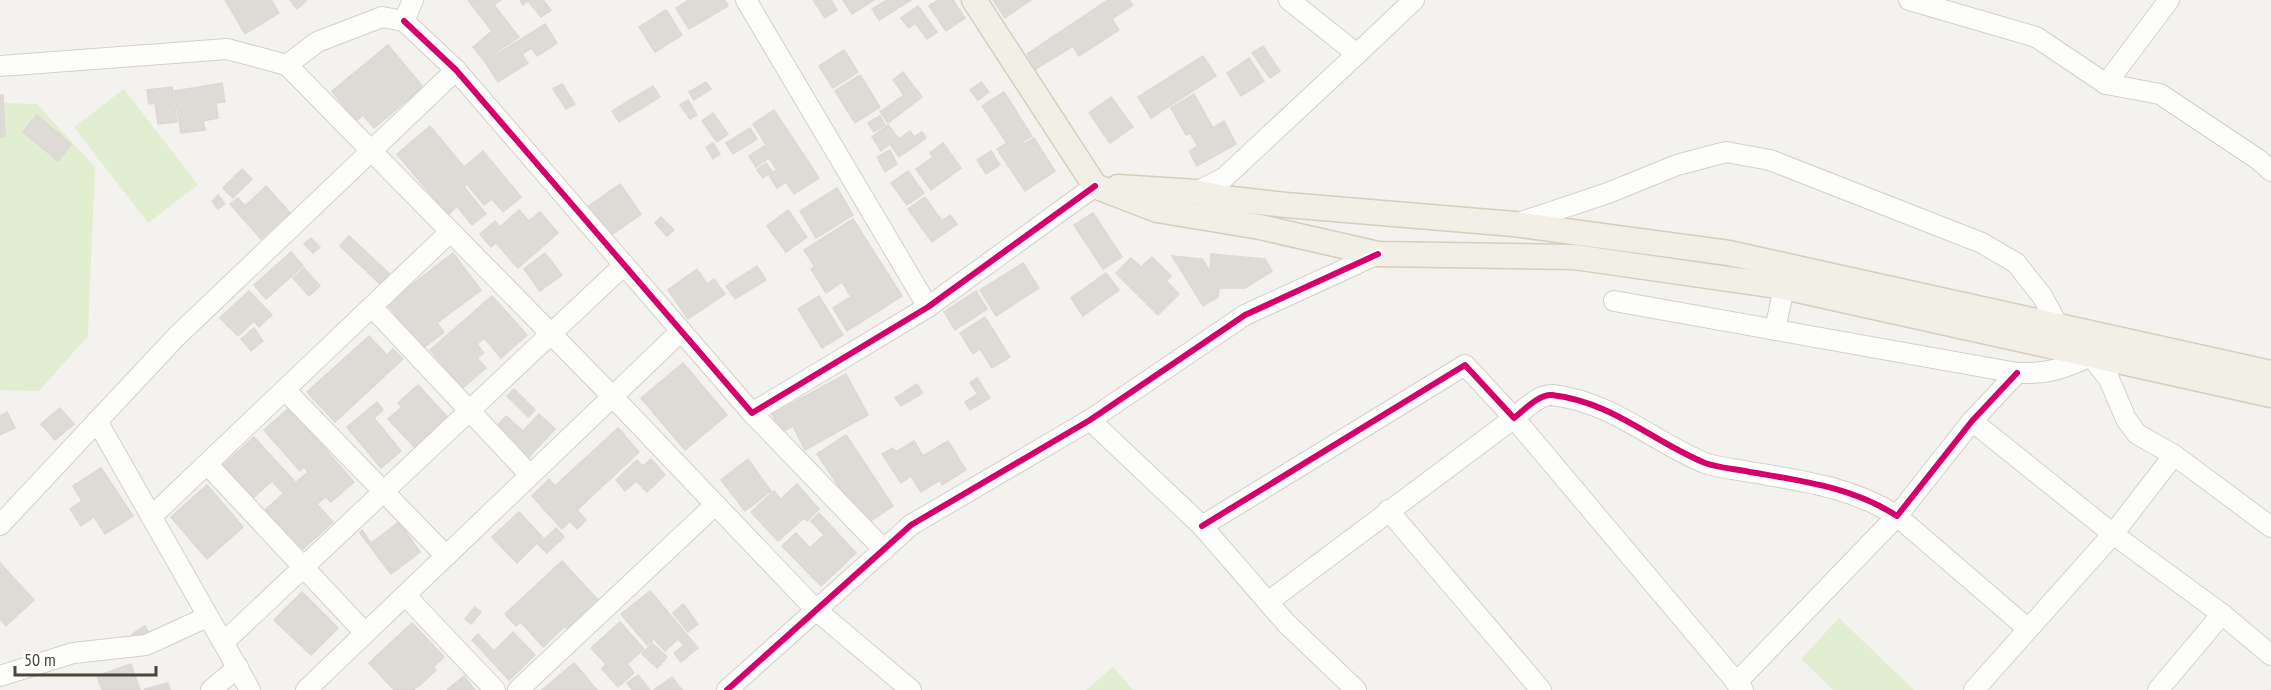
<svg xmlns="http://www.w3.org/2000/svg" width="2271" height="690" viewBox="0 0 2271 690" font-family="'PT Sans Narrow',sans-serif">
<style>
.green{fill:#e1eecf}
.building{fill:#dedbd6;stroke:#dcd9d4;stroke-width:1.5}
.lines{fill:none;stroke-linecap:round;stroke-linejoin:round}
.minor-casing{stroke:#d2d0cb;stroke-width:22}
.major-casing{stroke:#d6cebb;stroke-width:27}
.minor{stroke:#fdfdfc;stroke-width:20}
.major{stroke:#f2efe6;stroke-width:24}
.cycleway-casing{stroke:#fff;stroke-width:10}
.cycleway{stroke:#d6006c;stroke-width:6}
</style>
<rect width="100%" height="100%" fill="#f4f2ee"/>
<g class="green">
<polygon points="124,89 198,185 148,223 74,127"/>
<polygon points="0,103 37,104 95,167 88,336 39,391 0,390"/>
<polygon points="1839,618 1914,690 1833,690 1801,659"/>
<polygon points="1113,667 1133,690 1086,690"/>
</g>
<g class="building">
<polygon points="225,0 271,0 279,13 245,34"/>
<polygon points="290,0 307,0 297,9"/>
<polygon points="468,0 501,0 494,5 519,37 484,61 473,47 492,31"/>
<polygon points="520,0 543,0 551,10 541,17 528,1 523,5"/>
<polygon points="689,0 725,0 728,6 689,29 676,8"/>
<polygon points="813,0 831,0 837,10 825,18"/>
<polygon points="843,0 874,0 852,14"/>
<polygon points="887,0 891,0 897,9 879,20 872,9"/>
<polygon points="893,0 911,0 898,8"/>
<polygon points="938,0 953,0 965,18 946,31 929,6"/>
<polygon points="993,0 1031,0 1005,18"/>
<polygon points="1108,0 1129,0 1133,5 1112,19 1119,30 1079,56 1073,46 1036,69 1027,54"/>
<polygon points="918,6 937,32 927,39 915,23 909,28 901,18"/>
<polygon points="666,10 682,35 655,52 639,27"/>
<polygon points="545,24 557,43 537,56 532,48 522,54 528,63 498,82 485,62"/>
<polygon points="388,45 423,87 374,128 363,115 356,121 332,91"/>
<polygon points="1263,46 1280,71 1270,78 1252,53"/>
<polygon points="844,50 858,72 833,88 819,66"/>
<polygon points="1203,56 1216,76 1151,118 1138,97"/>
<polygon points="1249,58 1264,81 1241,96 1227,73"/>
<polygon points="903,72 922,97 888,123 880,112 904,95 893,80"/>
<polygon points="860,75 880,107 855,123 835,91"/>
<polygon points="706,82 711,89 694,100 689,92"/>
<polygon points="981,82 989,92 978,100 970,90"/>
<polygon points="222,83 225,102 216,103 218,118 203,121 205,130 181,133 174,91"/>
<polygon points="562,84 575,104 566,109 553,89"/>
<polygon points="653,86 660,97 619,122 612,111"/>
<polygon points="172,87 177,122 158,124 155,103 149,104 147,90"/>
<polygon points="1004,92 1032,136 1022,142 1024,144 1034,138 1055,171 1025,191 997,149 1007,143 982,106"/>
<polygon points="1194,94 1213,128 1224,121 1236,144 1197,166 1189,151 1198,146 1190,133 1186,135 1171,108"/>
<polygon points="0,95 3,95 5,136 0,137"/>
<polygon points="1111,97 1133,127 1110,143 1089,113"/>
<polygon points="688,100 697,115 690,119 680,105"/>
<polygon points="774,110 819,178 794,194 786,182 777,188 769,175 777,170 769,158 756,167 749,156 766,145 753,124"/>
<polygon points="713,113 728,134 717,142 702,121"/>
<polygon points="37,115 71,144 58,161 23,132"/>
<polygon points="880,116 885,125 874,132 868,123"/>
<polygon points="888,125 899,139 910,131 914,137 922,132 926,138 899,157 890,144 881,151 872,137"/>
<polygon points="430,126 464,167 483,151 521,197 503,212 492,199 484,205 467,184 464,187 486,214 472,225 457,206 448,215 397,154"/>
<polygon points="750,128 757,139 733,154 726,143"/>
<polygon points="713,143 720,154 713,159 706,147"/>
<polygon points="943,143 961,168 931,190 916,169 933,157 930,153"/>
<polygon points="890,150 897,164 885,172 877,157"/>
<polygon points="991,151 1000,165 986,174 977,160"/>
<polygon points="766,163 772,171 763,178 757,170"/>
<polygon points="242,169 252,179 233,198 223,188"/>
<polygon points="908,171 924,193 907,205 891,183"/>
<polygon points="620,184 641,214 606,239 585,209"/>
<polygon points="266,186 290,213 261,239 230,204 238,198 245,206"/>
<polygon points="837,188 853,215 816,238 800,211"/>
<polygon points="218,195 225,204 218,209 212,201"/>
<polygon points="925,197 942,221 950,215 957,224 932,242 908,209"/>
<polygon points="519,210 529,221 540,212 558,233 518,268 496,243 491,247 480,234 495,221 500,227"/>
<polygon points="788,210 807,237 786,252 767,226"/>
<polygon points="1093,213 1122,257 1103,269 1074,225"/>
<polygon points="661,217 674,230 667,236 655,223"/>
<polygon points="853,219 902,296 847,331 833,308 851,297 842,282 826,293 811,269 815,267 804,250"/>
<polygon points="349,236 392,276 382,286 340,246"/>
<polygon points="311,238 320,247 313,253 304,244"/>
<polygon points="291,252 303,266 266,299 254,285"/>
<polygon points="453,253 481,290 437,323 444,332 422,349 387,304"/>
<polygon points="545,253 562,275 540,291 524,269"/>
<polygon points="1211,254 1265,259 1272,271 1245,288 1219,288 1218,297 1203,306 1172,256 1202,259 1210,271"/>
<polygon points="1152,257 1171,276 1166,281 1179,294 1158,315 1116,273 1131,258 1141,267"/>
<polygon points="1023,263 1039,288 996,316 980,290"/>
<polygon points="757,266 766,280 735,299 726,286"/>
<polygon points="304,268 320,286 309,296 293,278"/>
<polygon points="697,269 707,284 714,279 725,294 688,319 668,290"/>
<polygon points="1106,273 1119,290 1083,316 1071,298"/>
<polygon points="249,291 272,315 259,327 254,321 238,336 220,318"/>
<polygon points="976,291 987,309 955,330 944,312"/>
<polygon points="492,296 527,335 501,358 484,338 477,344 484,353 477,358 486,368 463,388 430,350"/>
<polygon points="819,296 843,335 822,348 798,309"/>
<polygon points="985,317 1010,357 992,368 980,349 973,354 960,333"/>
<polygon points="254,328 263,341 251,351 241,339"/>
<polygon points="369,336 387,355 393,349 403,359 335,422 307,392"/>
<polygon points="683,363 727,415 685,450 641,398"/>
<polygon points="846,374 868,415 805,450 793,426 782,432 772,414"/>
<polygon points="977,378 990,398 970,410 965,402 978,394 970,383"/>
<polygon points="917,384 923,393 901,406 895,398"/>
<polygon points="418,385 451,421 418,451 388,419 402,407 398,403"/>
<polygon points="514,389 535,410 528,417 507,396"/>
<polygon points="377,402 383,410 374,418 401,451 381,468 347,427"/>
<polygon points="60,408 74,424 55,440 41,424"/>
<polygon points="289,408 354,482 331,502 326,497 317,504 333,522 303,549 265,510 308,472 304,467 300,471 264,430"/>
<polygon points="7,412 15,428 0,435 0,416"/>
<polygon points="539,414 555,429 528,458 495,428 506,416 523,431"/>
<polygon points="618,428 639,452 577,510 586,520 577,529 570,521 562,529 532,496 549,479 555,486"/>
<polygon points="846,435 893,506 865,525 817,454"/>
<polygon points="254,437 295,482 283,493 272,481 253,498 223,465"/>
<polygon points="914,441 923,456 948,441 966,470 942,485 940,480 921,492 911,476 901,483 882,454 893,448 896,452"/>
<polygon points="651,459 665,475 647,492 636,481 625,491 616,480 637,460 643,466"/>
<polygon points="748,459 771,491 745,511 721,480"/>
<polygon points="101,468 133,516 105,534 94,517 81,526 70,509 82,501 73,486"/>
<polygon points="797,484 819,509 807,521 804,518 778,541 751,512 774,491 781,499"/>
<polygon points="207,485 243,527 207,559 171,517"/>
<polygon points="519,512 544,539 556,528 564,537 547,553 537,543 517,563 492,537"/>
<polygon points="819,513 856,553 821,586 782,546 796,533 810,548 824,535 811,521"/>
<polygon points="399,522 420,552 391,574 360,533 362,530 371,543"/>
<polygon points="562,561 599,601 568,630 565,626 543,647 521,622 516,626 505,614"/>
<polygon points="0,563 34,600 6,626 0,619"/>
<polygon points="650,591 698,648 681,662 674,653 684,645 678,639 665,651 654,639 647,645 621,614"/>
<polygon points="302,592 338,628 311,655 274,620"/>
<polygon points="683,604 698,624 688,632 673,613"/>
<polygon points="475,607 481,612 471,624 465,619"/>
<polygon points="620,622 644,649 627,664 634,673 618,687 602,669 606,664 591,648"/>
<polygon points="412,623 444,657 433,667 436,670 419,686 413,690 394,690 369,663"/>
<polygon points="145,626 151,636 138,644 132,634"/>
<polygon points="513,632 535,655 509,680 472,640 478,634 494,651"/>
<polygon points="652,643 667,657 657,668 642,654"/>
<polygon points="574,663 597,690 542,690"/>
<polygon points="131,664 140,690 102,690 97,676"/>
<polygon points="638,675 650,690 632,690 627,683"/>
<polygon points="464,676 475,690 447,690"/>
<polygon points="672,677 682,690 654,690"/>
<polygon points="168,683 170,690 145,690 145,689"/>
</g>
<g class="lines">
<g class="minor-casing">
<g id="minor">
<polyline points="746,0 928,307"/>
<polyline points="1909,0 2036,37 2106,84 2160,94 2259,160 2271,171"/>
<polyline points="404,21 456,70 752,413 928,307 1095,186"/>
<polyline points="1357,54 1414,0"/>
<polyline points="287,65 613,397 816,610 911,690"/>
<polyline points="0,66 227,49 287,65 317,42 382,17 404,21 413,0"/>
<polyline points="2106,84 2169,0"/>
<polyline points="1196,192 1224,178 1357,54 1289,0"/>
<polyline points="1515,224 1608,193 1677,165 1726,152 1770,160 1982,243 2016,263 2042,296 2059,327"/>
<path d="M1614 301 2017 373C2048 374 2063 369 2091 356L2109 379 2126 419 2137 434 2174 455 2271 527"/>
<polyline points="372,307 530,475"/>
<polyline points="1775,330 1784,287"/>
<polyline points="285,390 446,556"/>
<polyline points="752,413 884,550"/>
<polyline points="1090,420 1202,526 1286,623 1356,690"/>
<polyline points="97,421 250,690"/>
<polyline points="1972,421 2113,534 2174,455"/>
<polyline points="207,464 365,633"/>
<polyline points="1388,510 1541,690"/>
<polyline points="151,517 450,232"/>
<polyline points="0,525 176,337 456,70"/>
<path d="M1202 526 1465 365 1514 418C1524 410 1539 394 1552 395 1613 402 1653 442 1705 463 1719 468 1736 469 1750 472 1802 481 1852 487 1897 516L1972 421 2017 373"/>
<polyline points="405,595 495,690"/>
<polyline points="1268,602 1514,418 1743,690"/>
<polyline points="224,642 624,265"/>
<polyline points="0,676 73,653 146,645 207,617"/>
<polyline points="1736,683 1897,516 2027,628"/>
<polyline points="211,690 238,667"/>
<polyline points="306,690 681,331"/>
<polyline points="518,690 715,505"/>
<polyline points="727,690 911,525 1090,420 1245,315 1378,254"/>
<polyline points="1974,690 2113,534 2222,614 2271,655"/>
<polyline points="2158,690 2222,614"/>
</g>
</g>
<g class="major-casing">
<g id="major">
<polyline points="974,0 1095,186 1157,210 1260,227 1378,254 1574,257 1784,287 2271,395"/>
<polyline points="1118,187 1196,192 1223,198 1286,205 1514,224 1729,253 2271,373"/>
</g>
</g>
<use href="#minor" class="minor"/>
<use href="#major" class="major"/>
<g class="cycleway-casing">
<g id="cycleway">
<polyline points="404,21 456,70 752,413 928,307 1095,186"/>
<path d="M1202 526 1465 365 1514 418C1524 410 1539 394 1552 395 1613 402 1653 442 1705 463 1719 468 1736 469 1750 472 1802 481 1852 487 1897 516L1972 421 2017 373"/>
<polyline points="727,690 911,525 1090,420 1245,315 1378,254"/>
</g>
</g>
<use href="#cycleway" class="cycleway"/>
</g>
<path d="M15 666v9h141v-9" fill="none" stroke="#4b4439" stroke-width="3"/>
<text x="24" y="666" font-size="18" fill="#4b4439" stroke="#ffffff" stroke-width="4.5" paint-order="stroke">50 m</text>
</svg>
